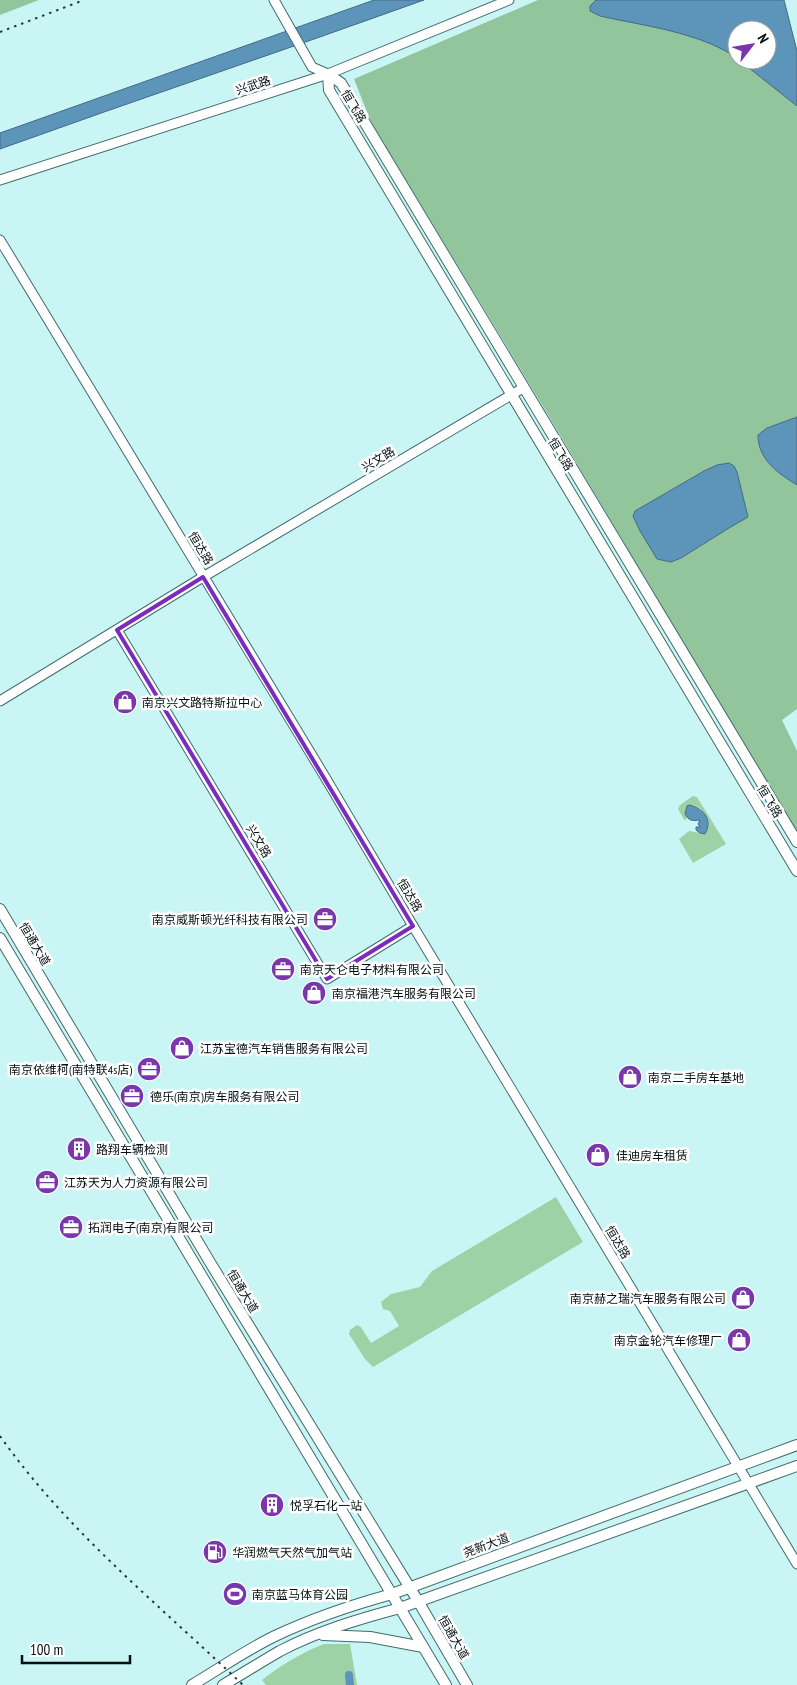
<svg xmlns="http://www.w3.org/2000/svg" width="797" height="1685" viewBox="0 0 797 1685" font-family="'PT Sans Narrow','Noto Sans SC',sans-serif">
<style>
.green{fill:#9ed1a6}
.forest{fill:#92c59b}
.water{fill:#5d94b9;stroke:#426c86}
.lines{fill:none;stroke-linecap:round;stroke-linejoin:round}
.canal{stroke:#5d94b9;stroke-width:8}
.minor-casing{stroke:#426b6a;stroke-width:11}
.major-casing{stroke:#426b6a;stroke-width:12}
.minor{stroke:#fff;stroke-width:9}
.major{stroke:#fff;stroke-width:10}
.rail{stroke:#243837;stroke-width:2;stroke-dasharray:2.5 5;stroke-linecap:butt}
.marked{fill:none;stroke:#7b2cbf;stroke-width:4;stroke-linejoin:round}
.labels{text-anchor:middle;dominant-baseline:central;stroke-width:5;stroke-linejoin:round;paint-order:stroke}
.street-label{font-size:12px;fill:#02100f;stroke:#fff}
.poi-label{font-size:12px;fill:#02100f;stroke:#fff;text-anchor:start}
</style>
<rect width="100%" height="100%" fill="#c9f6f5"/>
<g class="green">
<polygon points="693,796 697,797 726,844 693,863 679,839 689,831 706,834 708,820 701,809 693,805 685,821 678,809 680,805"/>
<polygon points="556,1197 583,1242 373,1367 365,1359 349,1334 350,1330 357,1325 361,1327 371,1343 399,1326 390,1311 383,1309 381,1302 391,1294 420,1287 432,1271"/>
<path d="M324 1644H350L357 1685H266L262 1680C281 1665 301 1653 324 1644Z"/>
</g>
<g class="forest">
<polygon points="0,0 39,0 0,15"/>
<polygon points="538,0 606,0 737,52 737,60 752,60 797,99 797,709 782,720 797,751 797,834 547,413 371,122 354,79"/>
</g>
<g class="water">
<path d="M374 0H424C283 51 141 98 0 149V133Z"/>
<path d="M596 0H784L797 51V106L739 60H767V30H737V58C699 32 644 26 600 16L590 11V6Z"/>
<path d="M797 417V485C779 474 758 460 758 435L767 428Z"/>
<polygon points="729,463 734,466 737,472 748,517 729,528 681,558 671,562 657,559 640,531 633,516 635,511 704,471 717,465"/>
<path d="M690 805C704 809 713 820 705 834L700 833 696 830V827H700L698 824 700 820C692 821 689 821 685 814L687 806Z"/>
</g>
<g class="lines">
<polyline class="canal" points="349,1675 350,1685"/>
<g class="minor-casing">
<g id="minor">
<polyline points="274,0 312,67 328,74"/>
<polyline points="0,180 328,74 509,0"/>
<polyline points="0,240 325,777 413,926 797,1564"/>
<polyline points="117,630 327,979 413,926"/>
<polyline points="0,701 203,577 523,388"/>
</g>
</g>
<g class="major-casing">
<g id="major">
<polyline points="328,74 329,90 797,871"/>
<polyline points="328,74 341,83 797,842"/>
<polyline points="0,909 211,1264 418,1601 467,1685"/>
<polyline points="0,938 446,1685"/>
<polyline points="323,1635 370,1637 423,1647"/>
<path d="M192 1685C219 1669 246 1650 275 1636 313 1618 352 1605 392 1594L797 1445"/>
<path d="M223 1685C242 1674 261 1662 280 1651 318 1631 359 1619 400 1608L797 1466"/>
</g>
</g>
<use href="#minor" class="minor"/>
<use href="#major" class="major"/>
<g class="rail">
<polyline points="0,32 84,0"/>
<path d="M0 1436C67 1531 159 1605 243 1685"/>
</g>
</g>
<path class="marked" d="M203 577 413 926 327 979 117 630Z"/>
<defs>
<g id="shop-disc" transform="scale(1.25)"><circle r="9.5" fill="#7937ab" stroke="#fff"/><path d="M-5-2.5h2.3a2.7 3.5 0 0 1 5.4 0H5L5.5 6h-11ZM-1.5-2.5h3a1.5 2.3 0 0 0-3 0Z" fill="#fff"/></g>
<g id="office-disc" transform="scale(1.25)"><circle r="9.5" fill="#7937ab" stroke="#fff"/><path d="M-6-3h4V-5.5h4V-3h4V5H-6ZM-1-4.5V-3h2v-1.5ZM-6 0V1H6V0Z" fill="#fff"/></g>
<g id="building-disc" transform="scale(1.25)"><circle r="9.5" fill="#7937ab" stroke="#fff"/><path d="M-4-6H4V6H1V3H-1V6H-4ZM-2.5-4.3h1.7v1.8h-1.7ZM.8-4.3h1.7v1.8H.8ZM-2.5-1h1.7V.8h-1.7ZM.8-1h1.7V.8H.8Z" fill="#fff"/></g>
<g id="fuel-disc" transform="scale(1.25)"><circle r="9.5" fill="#7937ab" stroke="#fff"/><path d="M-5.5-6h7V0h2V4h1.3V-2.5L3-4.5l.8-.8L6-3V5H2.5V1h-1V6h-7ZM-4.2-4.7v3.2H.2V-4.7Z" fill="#fff"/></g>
<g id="stadium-disc" transform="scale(1.25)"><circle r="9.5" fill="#7937ab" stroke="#fff"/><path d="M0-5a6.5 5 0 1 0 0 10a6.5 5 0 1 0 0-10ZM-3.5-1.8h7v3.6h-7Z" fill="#fff"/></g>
</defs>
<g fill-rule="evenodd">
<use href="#shop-disc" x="125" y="702"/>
<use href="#office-disc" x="325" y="919"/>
<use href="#office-disc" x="283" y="969"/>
<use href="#shop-disc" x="314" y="993"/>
<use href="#shop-disc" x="182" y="1048"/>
<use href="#office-disc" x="149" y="1069"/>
<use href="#shop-disc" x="630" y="1077"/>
<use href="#office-disc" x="132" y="1096"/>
<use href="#building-disc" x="79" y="1149"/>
<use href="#shop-disc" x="598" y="1155"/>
<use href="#office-disc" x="47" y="1182"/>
<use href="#office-disc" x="71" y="1227"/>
<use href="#shop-disc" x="743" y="1298"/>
<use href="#shop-disc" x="739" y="1340"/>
<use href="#building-disc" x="272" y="1505"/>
<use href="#fuel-disc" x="215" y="1552"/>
<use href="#stadium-disc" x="235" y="1594"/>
</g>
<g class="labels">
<g class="street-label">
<text transform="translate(253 85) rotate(-18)">兴武路</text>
<text transform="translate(354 106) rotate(59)">恒飞路</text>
<text transform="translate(561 454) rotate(59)">恒飞路</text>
<text transform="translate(378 459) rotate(-31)">兴文路</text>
<text transform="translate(201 548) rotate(59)">恒达路</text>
<text transform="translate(770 801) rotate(59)">恒飞路</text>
<text transform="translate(259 841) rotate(59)">兴文路</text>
<text transform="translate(410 895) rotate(59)">恒达路</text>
<text transform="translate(35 944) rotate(59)">恒通大道</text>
<text transform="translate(618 1242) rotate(59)">恒达路</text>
<text transform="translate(243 1291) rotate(59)">恒通大道</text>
<text transform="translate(486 1545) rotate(-20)">尧新大道</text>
<text transform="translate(454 1637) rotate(60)">恒通大道</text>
</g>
<g class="poi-label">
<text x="142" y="702">南京兴文路特斯拉中心</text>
<text x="308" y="919" text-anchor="end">南京威斯顿光纤科技有限公司</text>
<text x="300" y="969">南京天仑电子材料有限公司</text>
<text x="332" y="993">南京福港汽车服务有限公司</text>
<text x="200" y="1048">江苏宝德汽车销售服务有限公司</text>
<text x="132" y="1069" text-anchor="end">南京依维柯(南特联4s店)</text>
<text x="648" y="1077">南京二手房车基地</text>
<text x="150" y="1096">德乐(南京)房车服务有限公司</text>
<text x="96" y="1149">路翔车辆检测</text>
<text x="616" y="1155">佳迪房车租赁</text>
<text x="64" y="1182">江苏天为人力资源有限公司</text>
<text x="88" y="1227">拓润电子(南京)有限公司</text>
<text x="726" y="1298" text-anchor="end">南京赫之瑞汽车服务有限公司</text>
<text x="722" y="1340" text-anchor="end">南京金轮汽车修理厂</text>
<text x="290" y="1505">悦孚石化一站</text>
<text x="232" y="1552">华润燃气天然气加气站</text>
<text x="252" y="1594">南京蓝马体育公园</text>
</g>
</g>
<g transform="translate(752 45) rotate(59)"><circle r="24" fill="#ffffff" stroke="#9a9f9f"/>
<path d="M0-4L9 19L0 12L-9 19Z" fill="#7937ab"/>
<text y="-8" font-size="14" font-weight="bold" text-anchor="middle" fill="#02100f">N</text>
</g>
<path d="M22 1655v8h108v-8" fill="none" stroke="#02100f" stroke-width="2.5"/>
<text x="30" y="1655" font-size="15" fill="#02100f" stroke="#ffffff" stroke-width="4" paint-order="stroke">100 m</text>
</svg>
